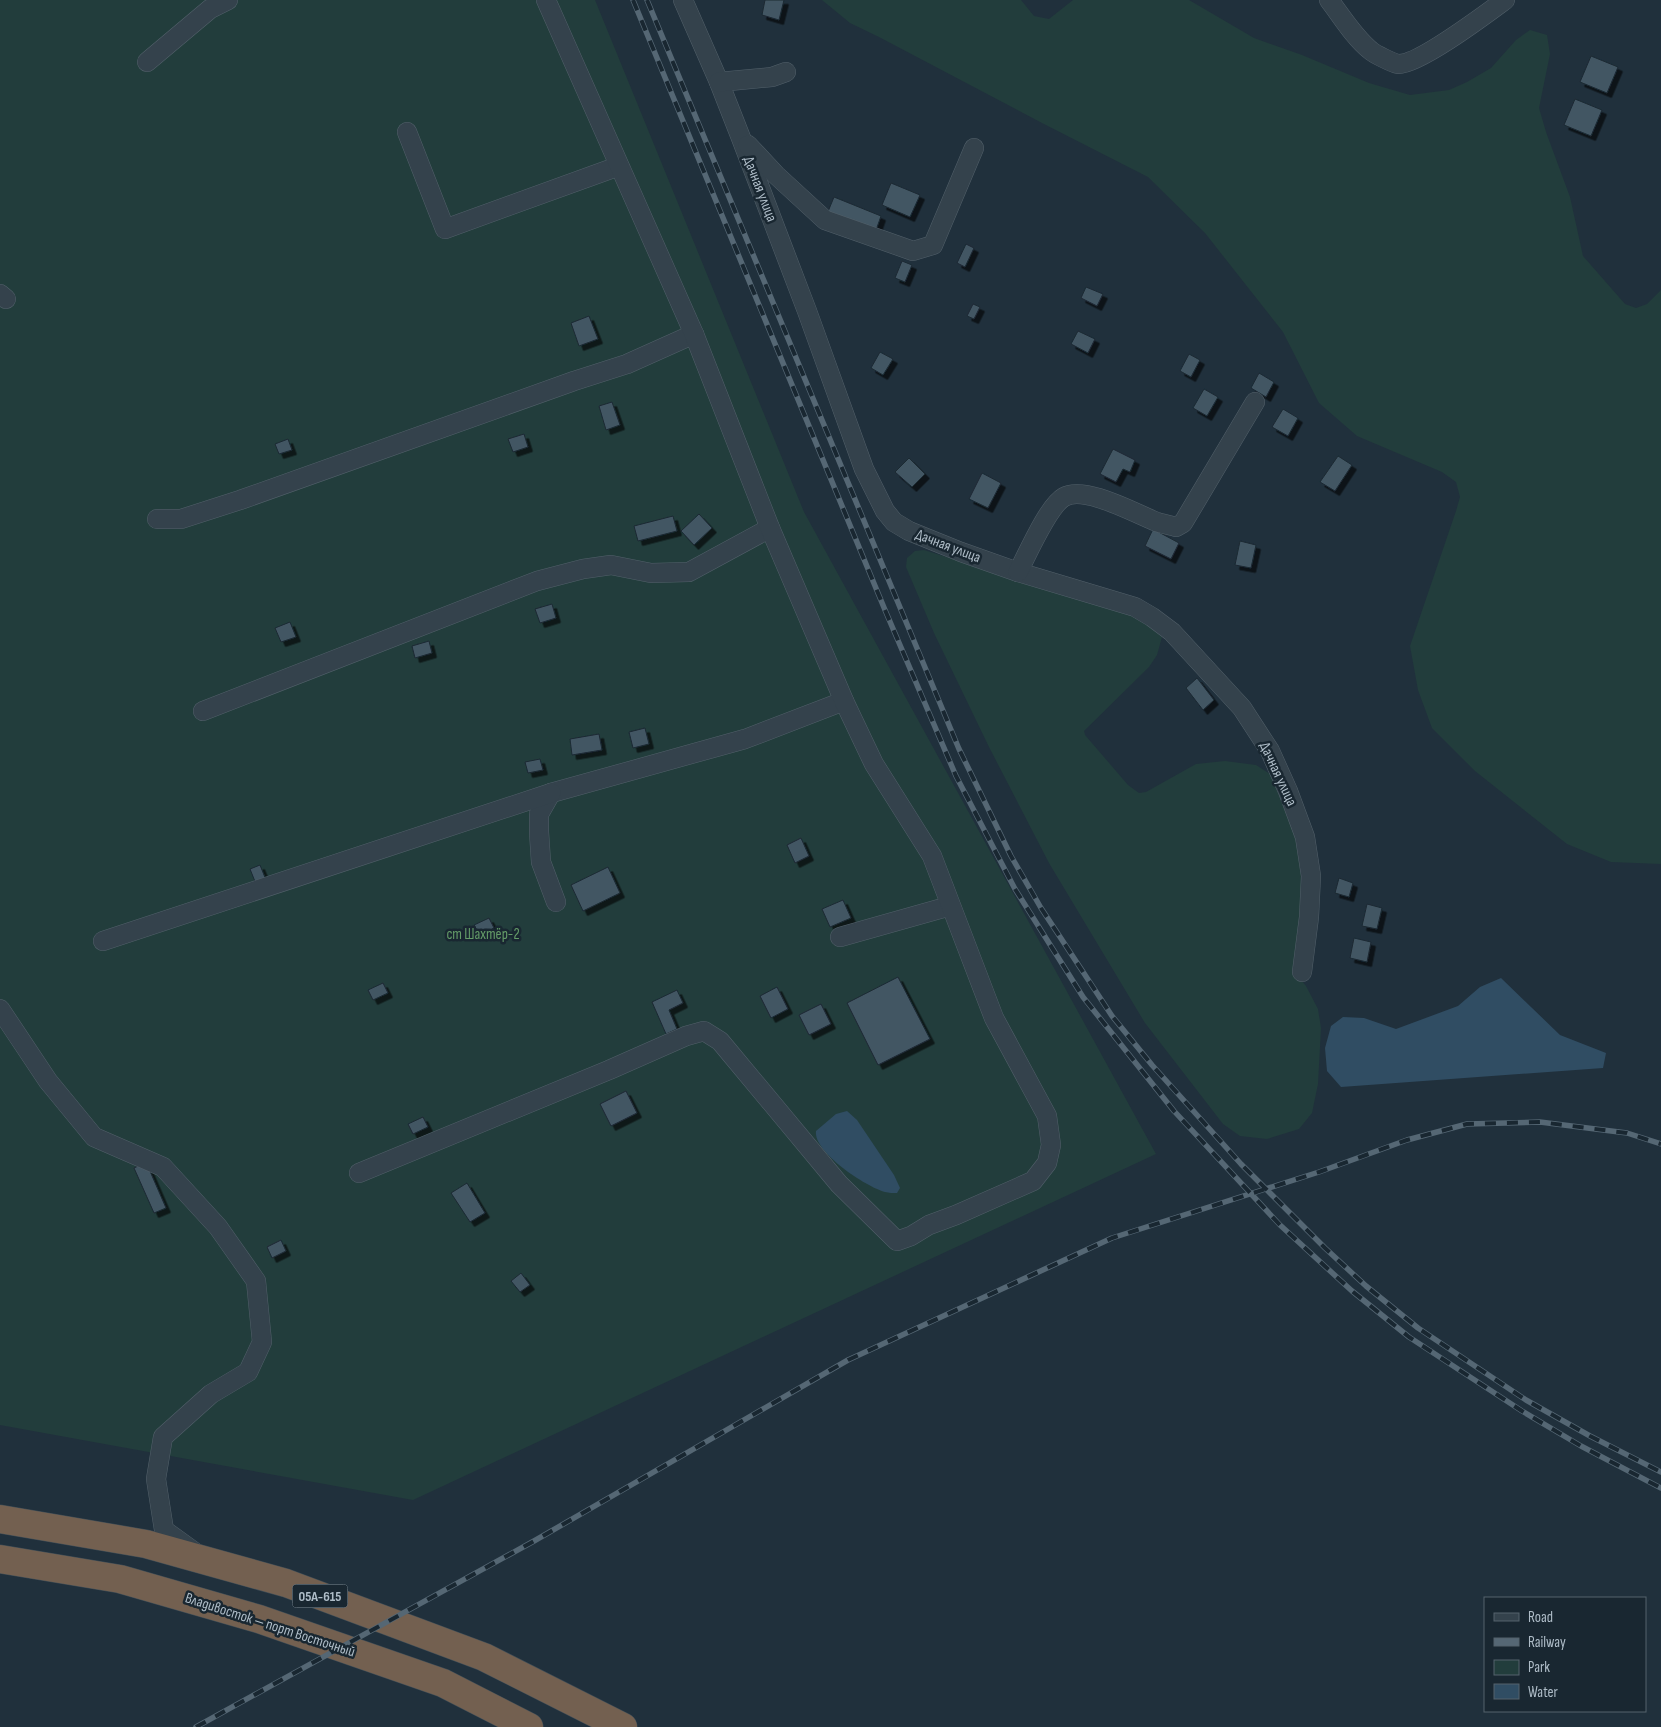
<svg xmlns="http://www.w3.org/2000/svg" width="1661" height="1727" viewBox="0 0 1661 1727" font-family="'Sofia Sans Condensed',sans-serif">
<style>
.green{fill:#223d3c}
.water{fill:#304d63}
.building{fill:#435663;stroke:#1b2933;filter:url(#shadow)}
.lines{fill:none;stroke-linecap:round;stroke-linejoin:round}
.minor-casing{stroke:#52606a;stroke-width:20}
.highway-casing{stroke:#3f4d57;stroke-width:29}
.minor{stroke:#34424c;stroke-width:19}
.highway{stroke:#736050;stroke-width:28}
.rail-casing{stroke:#556774;stroke-width:5.5}
.rail{stroke:#192731;stroke-width:4;stroke-dasharray:11;stroke-linecap:butt}
.labels{text-anchor:middle;dominant-baseline:central;stroke-width:5;stroke-linejoin:round;paint-order:stroke}
.shield{fill:#192731;stroke:#82909b;stroke-width:1}
.shield-label{font-size:14px;font-weight:bold;fill:#afbdc8}
.street-label{font-size:15px;fill:#afbdc8;stroke:#192731}
.park-label{font-size:15px;fill:#649c68;stroke:#192731}
</style>
<defs>
<filter id="shadow"><feDropShadow dx="4.5" dy="4.5" stdDeviation="0" flood-color="#0009"/></filter>
</defs>
<rect width="100%" height="100%" fill="#20303c"/>
<g class="green">
<polygon points="0,0 595,0 804,512 1156,1154 413,1500 0,1425"/>
<polygon points="822,0 1021,0 1034,16 1049,19 1073,0 1189,0 1254,38 1302,55 1369,83 1410,95 1449,90 1467,82 1491,68 1516,40 1530,30 1547,35 1550,54 1539,108 1546,132 1570,197 1583,256 1625,304 1636,308 1647,304 1661,290 1661,864 1611,862 1567,844 1475,771 1432,728 1418,690 1410,646 1456,511 1460,497 1456,482 1442,472 1357,436 1319,403 1283,332 1205,233 1148,177 1042,123 879,37 850,23"/>
<polygon points="924,550 1136,616 1162,637 1157,655 1149,667 1084,731 1085,735 1128,785 1139,793 1146,792 1196,764 1225,761 1256,765 1273,776 1298,844 1305,885 1298,976 1306,986 1318,1009 1321,1028 1318,1084 1312,1113 1299,1129 1267,1139 1240,1136 1223,1124 1145,1023 1049,863 989,747 934,633 906,567 907,558 915,551"/>
</g>
<g class="water">
<polygon points="1501,978 1560,1035 1606,1053 1603,1068 1341,1087 1327,1071 1325,1048 1331,1026 1343,1017 1364,1018 1396,1029 1458,1006 1480,987"/>
<path d="M847 1111 857 1120 894 1175 900 1188 897 1193C893 1193 889 1193 885 1192 866 1187 813 1152 816 1131L836 1114Z"/>
</g>
<g class="building">
<polygon points="765,0 784,0 779,20 762,15"/>
<polygon points="1591,56 1618,67 1607,93 1580,82"/>
<polygon points="1575,99 1602,110 1591,136 1564,125"/>
<polygon points="891,183 920,195 910,217 882,205"/>
<polygon points="834,197 881,216 875,233 827,214"/>
<polygon points="966,244 974,248 965,267 957,263"/>
<polygon points="902,261 912,265 905,282 895,278"/>
<polygon points="1086,287 1103,294 1097,306 1081,298"/>
<polygon points="973,304 980,307 974,319 967,316"/>
<polygon points="589,316 598,339 579,346 571,323"/>
<polygon points="1078,331 1095,339 1088,353 1071,344"/>
<polygon points="880,352 893,359 883,375 871,368"/>
<polygon points="1189,354 1200,360 1191,377 1180,371"/>
<polygon points="1259,373 1274,382 1266,397 1251,388"/>
<polygon points="1204,389 1218,397 1207,416 1193,408"/>
<polygon points="612,402 620,425 606,430 599,406"/>
<polygon points="1283,409 1298,418 1288,436 1272,427"/>
<polygon points="524,434 528,447 513,452 508,439"/>
<polygon points="288,439 292,450 279,454 275,444"/>
<polygon points="1113,449 1135,460 1130,472 1123,469 1116,482 1100,474"/>
<polygon points="1338,456 1352,465 1335,491 1320,482"/>
<polygon points="909,458 925,474 912,487 895,472"/>
<polygon points="982,473 1001,483 988,508 969,499"/>
<polygon points="699,514 712,528 694,545 681,531"/>
<polygon points="673,516 677,531 638,541 634,526"/>
<polygon points="1153,529 1179,543 1171,559 1145,546"/>
<polygon points="1240,541 1256,545 1251,568 1235,565"/>
<polygon points="552,604 556,618 540,623 535,609"/>
<polygon points="290,622 296,637 281,642 275,628"/>
<polygon points="429,641 432,653 415,658 412,646"/>
<polygon points="1197,678 1214,700 1203,710 1186,688"/>
<polygon points="645,728 649,744 633,748 629,732"/>
<polygon points="599,734 602,750 572,755 570,739"/>
<polygon points="540,759 543,770 528,773 525,762"/>
<polygon points="801,838 809,856 795,863 787,845"/>
<polygon points="260,865 266,880 256,884 250,869"/>
<polygon points="608,867 620,893 583,911 571,885"/>
<polygon points="1339,878 1353,883 1349,897 1335,893"/>
<polygon points="843,900 851,918 830,927 822,909"/>
<polygon points="1367,904 1382,908 1377,929 1362,926"/>
<polygon points="489,918 494,928 480,935 474,925"/>
<polygon points="1354,938 1371,942 1367,962 1350,958"/>
<polygon points="898,977 930,1039 878,1065 847,1003"/>
<polygon points="383,983 388,993 373,1000 368,990"/>
<polygon points="777,987 788,1009 771,1018 760,996"/>
<polygon points="677,990 683,1003 669,1010 677,1029 666,1034 652,1002"/>
<polygon points="821,1004 831,1024 809,1035 799,1015"/>
<polygon points="626,1091 637,1113 611,1126 600,1104"/>
<polygon points="423,1117 428,1127 413,1134 408,1124"/>
<polygon points="146,1162 166,1208 154,1213 134,1168"/>
<polygon points="467,1183 485,1213 470,1222 451,1193"/>
<polygon points="281,1240 286,1251 272,1258 267,1247"/>
<polygon points="521,1273 530,1285 520,1292 511,1281"/>
</g>
<g class="lines">
<g class="minor-casing">
<g id="minor">
<polyline points="683,0 719,82 741,138 807,311 864,469 885,511 894,522 909,531 961,552 1018,572 1135,607 1152,617 1172,632 1242,708 1270,751 1288,791 1305,837 1311,876 1309,917 1302,972"/>
<path d="M1329 0C1342 17 1354 37 1370 50 1374 54 1393 63 1398 64 1418 65 1486 14 1505 0"/>
<polyline points="147,62 210,9 228,0"/>
<polyline points="719,82 772,77 786,72"/>
<polyline points="407,132 445,229 619,166"/>
<polyline points="748,145 776,175 825,220 913,251 933,245 974,148"/>
<polyline points="0,294 6,299"/>
<polyline points="157,519 181,519 240,500 574,381 627,364 694,334"/>
<path d="M1018 572C1027 555 1048 506 1064 497 1085 485 1136 514 1157 522 1163 524 1170 525 1176 527L1183 523 1255 402"/>
<polyline points="203,711 537,581 583,569 611,565 651,573 689,572 770,528"/>
<polyline points="556,902 541,862 539,832 539,814 551,793 745,739 844,701"/>
<polyline points="840,937 950,906"/>
<polyline points="103,941 551,793"/>
<polyline points="0,1009 48,1081 94,1137 163,1167 218,1227 256,1281 262,1342 248,1372 211,1394 163,1437 156,1479 164,1530 196,1553"/>
<polyline points="359,1173 609,1070 686,1036 704,1031 720,1041 839,1184 897,1241 911,1236 929,1225 956,1215 1033,1181 1047,1163 1051,1145 1047,1116 994,1018 932,856 874,764 844,701 770,528 694,334 546,0"/>
</g>
</g>
<g class="highway-casing">
<g id="highway">
<polyline points="0,1519 146,1544 286,1583 484,1657 623,1727"/>
<polyline points="0,1559 120,1579 259,1619 443,1683 529,1727"/>
</g>
</g>
<use href="#minor" class="minor"/>
<use href="#highway" class="highway"/>
<g class="rail-casing">
<g id="rail">
<polyline points="633,0 885,610 956,776 1015,889 1083,997 1174,1111 1280,1225 1352,1291 1409,1337 1522,1411 1581,1446 1661,1488"/>
<polyline points="647,0 959,749 1011,856 1041,908 1112,1016 1152,1065 1241,1164 1325,1248 1366,1286 1418,1328 1526,1400 1590,1436 1661,1472"/>
<polyline points="196,1727 534,1541 848,1360 1112,1238 1319,1172 1407,1140 1467,1124 1540,1122 1627,1133 1661,1144"/>
</g>
</g>
<use href="#rail" class="rail"/>
</g>
<g class="labels">
<rect class="shield" x="292.5" y="1584.5" width="55" height="23" rx="4"/>
<g class="shield-label">
<text x="320" y="1596">05А-615</text>
</g>
<g class="street-label">
<text transform="translate(760 189) rotate(69)">Дачная улица</text>
<text transform="translate(948 546) rotate(21)">Дачная улица</text>
<text transform="translate(1278 774) rotate(65)">Дачная улица</text>
<text transform="translate(270 1625) rotate(18)">Владивосток — порт Восточный</text>
</g>
<g class="park-label">
<text x="483" y="934">ст Шахтёр-2</text>
</g>
</g>
<rect x="1484" y="1597" width="162" height="115" fill="#192731" stroke="#55636d"/>
<rect x="1494" y="1613" width="25" height="8" fill="#34424c" stroke="#55636d"/>
<text x="1528" y="1622" font-size="15" fill="#afbdc8">Road</text>
<rect x="1494" y="1638" width="25" height="8" fill="#556774" stroke="#55636d"/>
<text x="1528" y="1647" font-size="15" fill="#afbdc8">Railway</text>
<rect x="1494" y="1660" width="25" height="15" fill="#223d3c" stroke="#55636d"/>
<text x="1528" y="1672" font-size="15" fill="#afbdc8">Park</text>
<rect x="1494" y="1684" width="25" height="15" fill="#304d63" stroke="#55636d"/>
<text x="1528" y="1697" font-size="15" fill="#afbdc8">Water</text>
</svg>
